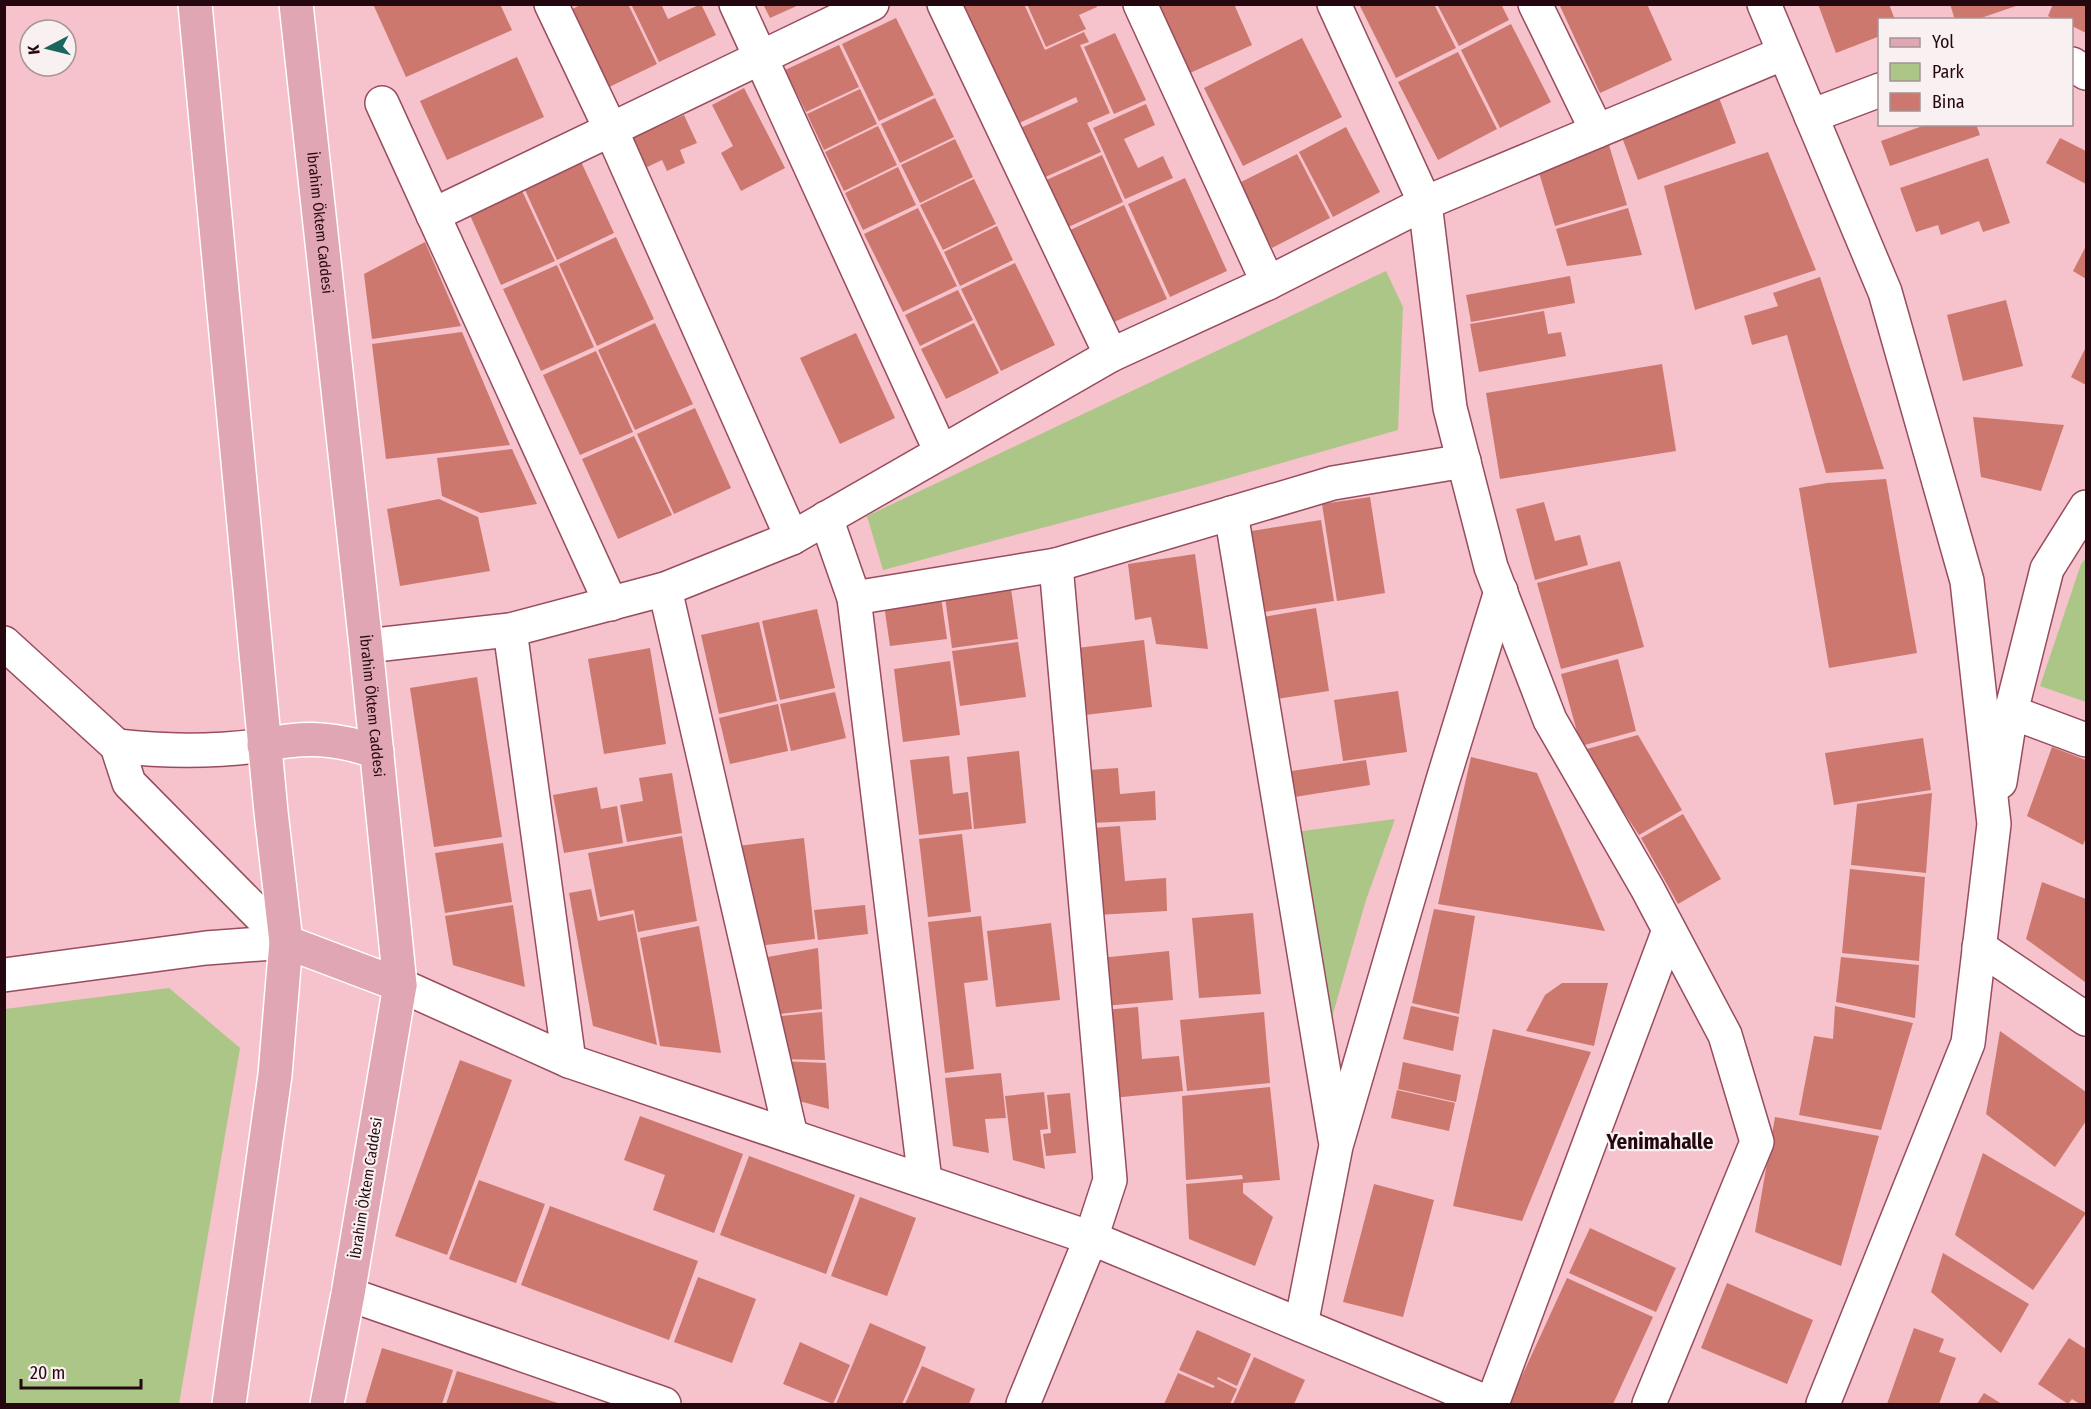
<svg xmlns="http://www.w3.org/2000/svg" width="2091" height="1409" viewBox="0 0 2091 1409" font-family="'Fira Sans Condensed',sans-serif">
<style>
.green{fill:#abc687}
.building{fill:#cd786e}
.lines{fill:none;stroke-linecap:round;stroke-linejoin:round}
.minor-casing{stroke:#984d5e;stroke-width:36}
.major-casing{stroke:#fff;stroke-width:36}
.minor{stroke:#fff;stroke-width:33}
.major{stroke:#e1a6b3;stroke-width:33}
.labels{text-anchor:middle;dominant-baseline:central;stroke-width:4.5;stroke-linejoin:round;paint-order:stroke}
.street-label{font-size:15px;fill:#25080f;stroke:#f9f0f1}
.district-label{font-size:21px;font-weight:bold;fill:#25080f;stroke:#f9f0f1}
</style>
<rect width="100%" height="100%" fill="#f6c2cb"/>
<g class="green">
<polygon points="1386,271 1403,307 1398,430 1204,485 883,570 867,516"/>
<polygon points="2086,558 2086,702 2040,686 2081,564"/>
<polygon points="1395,819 1366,900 1330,1024 1295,832"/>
<polygon points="169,988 240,1048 179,1404 5,1404 5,1009"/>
</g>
<g class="building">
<polygon points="373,4 500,4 512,30 406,77"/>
<polygon points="582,4 628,4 657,64 603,90 565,13"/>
<polygon points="631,4 661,4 668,19 701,4 716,35 659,62"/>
<polygon points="763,4 801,4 770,18"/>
<polygon points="963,4 1024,4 1045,50 1084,32 1089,42 1080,45 1110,113 1087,123 1101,152 1041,179 1018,129 1078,102 1076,97 1017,124"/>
<polygon points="1027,4 1096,4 1097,7 1079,15 1086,29 1046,47"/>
<polygon points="1159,4 1234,4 1252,45 1190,73"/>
<polygon points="1364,4 1434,4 1456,48 1396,78 1360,6"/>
<polygon points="1437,4 1501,4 1509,20 1459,46"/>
<polygon points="1562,4 1647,4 1672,60 1600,93 1560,6"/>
<polygon points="1818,4 1889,4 1895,20 1880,20 1880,36 1836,53"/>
<polygon points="1950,4 2019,4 2019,5 1975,20 1955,20"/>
<polygon points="2053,4 2086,4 2086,33 2072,26 2072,20 2056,20 2048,16"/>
<polygon points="896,18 934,95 879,121 842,44"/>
<polygon points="1511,24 1551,102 1500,128 1461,50"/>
<polygon points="1115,33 1146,100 1114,114 1084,47"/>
<polygon points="1302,38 1342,117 1243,166 1204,88"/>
<polygon points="839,45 859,87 806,112 785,70"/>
<polygon points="1458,52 1497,129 1438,160 1398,82"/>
<polygon points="517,57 544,117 447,160 420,101"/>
<polygon points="1715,87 1736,143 1638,180 1620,132"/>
<polygon points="744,88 785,168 741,191 721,153 733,146 712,105"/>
<polygon points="860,89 877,124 824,150 807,114"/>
<polygon points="935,98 954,137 900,163 881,124"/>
<polygon points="1146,104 1155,125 1124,139 1138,168 1163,156 1173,178 1125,199 1093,128"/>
<polygon points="684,115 697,143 680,150 685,163 667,171 662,160 643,169 630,139"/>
<polygon points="1928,124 1976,124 1980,135 1890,166 1881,141"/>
<polygon points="878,126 897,165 844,191 825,152"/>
<polygon points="1346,127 1380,192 1333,217 1299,152"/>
<polygon points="2060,138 2086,151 2086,184 2046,163"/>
<polygon points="955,139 973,177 920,203 901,165"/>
<polygon points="1609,145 1627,205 1555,226 1537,166"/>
<polygon points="1768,152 1816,270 1695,310 1664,186"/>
<polygon points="577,153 614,233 557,260 520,179"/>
<polygon points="1297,154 1330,218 1272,248 1239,183"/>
<polygon points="1102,155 1123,202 1064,229 1042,182"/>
<polygon points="1988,158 2010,223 1983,232 1979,221 1941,235 1938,225 1916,232 1900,188"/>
<polygon points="898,167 916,205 863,230 845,193"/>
<polygon points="1185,178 1227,271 1170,297 1128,204"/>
<polygon points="974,179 996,224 943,250 920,205"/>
<polygon points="517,180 555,261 501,285 465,204"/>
<polygon points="1124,205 1167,299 1107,325 1066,232"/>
<polygon points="918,208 957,286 903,312 864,234"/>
<polygon points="1628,208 1642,255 1567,266 1556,229"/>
<polygon points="997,226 1013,260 960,286 944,252"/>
<polygon points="616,237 654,319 597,346 559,264"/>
<polygon points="425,242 461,326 372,339 364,274"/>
<polygon points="2086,246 2086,279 2073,271"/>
<polygon points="1015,263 1055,345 1001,371 961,289"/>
<polygon points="557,265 594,347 541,371 503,289"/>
<polygon points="1570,276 1575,303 1471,322 1466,295"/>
<polygon points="1820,277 1884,469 1826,473 1787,335 1752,345 1744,316 1778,306 1773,293"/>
<polygon points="958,290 973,320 920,346 905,315"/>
<polygon points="2006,300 2023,366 1963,381 1947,315"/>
<polygon points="1544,311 1548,334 1561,332 1566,356 1479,372 1470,324"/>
<polygon points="655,323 693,404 635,430 598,350"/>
<polygon points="974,323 999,373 946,399 921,349"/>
<polygon points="462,332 510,445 386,459 372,344"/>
<polygon points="856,333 895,418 840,444 800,358"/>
<polygon points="2086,347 2086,385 2071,377"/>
<polygon points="596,351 633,432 580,455 543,375"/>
<polygon points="1662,364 1676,451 1500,479 1486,393"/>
<polygon points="695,408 731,488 674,514 637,434"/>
<polygon points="1973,417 2064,425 2041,491 1981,477"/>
<polygon points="634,436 672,515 618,539 582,459"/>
<polygon points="512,449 537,504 481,513 442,496 437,458"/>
<polygon points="1886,479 1917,653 1829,668 1799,488 1827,483"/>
<polygon points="1370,497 1385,593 1337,601 1322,504"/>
<polygon points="439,499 478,517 490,571 400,586 387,509"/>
<polygon points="1544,502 1555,541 1580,535 1588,565 1535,580 1516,509"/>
<polygon points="1321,520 1334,601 1258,613 1245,532"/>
<polygon points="1195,554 1208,649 1156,644 1151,617 1135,620 1128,564"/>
<polygon points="1620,561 1644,647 1561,669 1537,583"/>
<polygon points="1010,581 1018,639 952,648 944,590"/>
<polygon points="940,590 947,639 890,646 883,598"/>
<polygon points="1316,608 1329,691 1270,700 1257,618"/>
<polygon points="817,609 835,688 780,700 762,621"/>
<polygon points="759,622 777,701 719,714 701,635"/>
<polygon points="1144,640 1152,707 1085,715 1077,648"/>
<polygon points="1018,642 1026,697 960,706 952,651"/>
<polygon points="650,648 666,744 604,754 588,659"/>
<polygon points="1618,659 1636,731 1581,746 1561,674"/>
<polygon points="950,661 960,735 903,742 894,669"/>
<polygon points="477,677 502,837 434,847 410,688"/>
<polygon points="1398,691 1407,752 1343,761 1334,700"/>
<polygon points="835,692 846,738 791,751 780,704"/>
<polygon points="778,704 788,751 730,764 719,718"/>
<polygon points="1638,735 1682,810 1639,835 1583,750"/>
<polygon points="1923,738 1931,790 1834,805 1825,753"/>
<polygon points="2052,747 2086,760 2086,838 2083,845 2027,816"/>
<polygon points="1019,751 1026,823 974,829 967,757"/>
<polygon points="949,756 953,794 968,792 972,829 919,835 910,760"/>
<polygon points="1471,757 1537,773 1605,931 1438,904"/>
<polygon points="1366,760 1370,785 1282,799 1278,773"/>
<polygon points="1118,768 1120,794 1155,791 1156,820 1091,823 1088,770"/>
<polygon points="672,773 682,833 627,842 620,805 643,801 639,778"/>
<polygon points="597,787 601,809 617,806 623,843 564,853 553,795"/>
<polygon points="1932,793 1926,873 1851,865 1857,804"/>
<polygon points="1683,814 1721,879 1678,904 1641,838"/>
<polygon points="1120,826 1125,881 1166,878 1167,911 1097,915 1092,828"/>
<polygon points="962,834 971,912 928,917 919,839"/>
<polygon points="682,836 697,921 638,932 634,910 600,917 588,853"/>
<polygon points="804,838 815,939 757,946 738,846"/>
<polygon points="503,843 512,902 445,913 435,853"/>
<polygon points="1850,869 1925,877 1919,961 1842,953"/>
<polygon points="2042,882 2086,899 2086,977 2085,982 2026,939"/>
<polygon points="591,889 598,921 633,914 657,1045 593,1026 569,893"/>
<polygon points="513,905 525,987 453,965 445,916"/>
<polygon points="865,905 868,934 818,940 814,910"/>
<polygon points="1434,909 1475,916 1459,1014 1412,1003"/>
<polygon points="1253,913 1261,994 1199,998 1192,918"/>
<polygon points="981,916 988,980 964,983 974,1069 945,1073 928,922"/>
<polygon points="1051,923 1060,1000 996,1007 987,931"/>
<polygon points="699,926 721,1053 660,1046 640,938"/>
<polygon points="818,948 822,1009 771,1015 762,958"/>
<polygon points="1169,951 1173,1000 1104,1006 1100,958"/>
<polygon points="1841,957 1919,965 1915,1018 1836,1002"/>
<polygon points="1562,983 1608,983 1594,1046 1526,1031 1545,995"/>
<polygon points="1411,1006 1459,1017 1453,1051 1403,1039"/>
<polygon points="1835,1006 1913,1023 1881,1130 1799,1115 1814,1036 1833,1039"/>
<polygon points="1138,1007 1142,1059 1179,1056 1183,1091 1112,1098 1104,1010"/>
<polygon points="822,1012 825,1060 778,1059 771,1017"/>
<polygon points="1264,1012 1270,1083 1187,1091 1180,1020"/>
<polygon points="1493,1029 1591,1052 1522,1221 1453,1206"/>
<polygon points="2000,1031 2086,1092 2086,1121 2055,1167 1986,1114"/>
<polygon points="460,1060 512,1080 447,1255 395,1236"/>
<polygon points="779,1061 826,1063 829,1109 784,1097"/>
<polygon points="1403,1062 1461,1075 1456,1102 1398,1089"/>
<polygon points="1001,1073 1006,1118 985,1119 989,1153 953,1146 945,1078"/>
<polygon points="1270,1087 1280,1180 1243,1183 1243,1193 1273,1217 1255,1266 1189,1239 1186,1184 1243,1179 1242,1175 1186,1180 1182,1096"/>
<polygon points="1397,1090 1455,1103 1449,1131 1391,1118"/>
<polygon points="1044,1092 1048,1129 1040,1130 1045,1169 1013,1160 1005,1096"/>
<polygon points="1070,1093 1076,1153 1046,1156 1043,1134 1051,1133 1047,1095"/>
<polygon points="640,1116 743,1154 714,1233 653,1210 665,1175 624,1160"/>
<polygon points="1775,1117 1879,1136 1841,1266 1755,1232"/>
<polygon points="1983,1153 2086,1213 2033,1290 1955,1235"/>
<polygon points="749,1156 855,1195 826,1274 720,1235"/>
<polygon points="479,1180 545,1204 516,1283 449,1259"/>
<polygon points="1374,1184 1434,1200 1403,1317 1343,1302"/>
<polygon points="860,1197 916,1218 887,1296 831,1276"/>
<polygon points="550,1206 698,1261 669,1340 521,1285"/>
<polygon points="1590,1228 1676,1268 1656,1312 1569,1273"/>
<polygon points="1943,1253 2029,1304 2001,1353 1931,1292"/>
<polygon points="698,1277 756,1299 732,1363 674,1342"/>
<polygon points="1567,1278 1653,1317 1613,1404 1509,1404"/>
<polygon points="1727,1283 1813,1320 1787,1384 1701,1348"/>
<polygon points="870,1323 926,1347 919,1365 902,1404 836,1404"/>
<polygon points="1914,1328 1944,1339 1939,1352 1956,1358 1939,1404 1887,1404"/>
<polygon points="1197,1330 1251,1354 1237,1386 1218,1377 1217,1379 1237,1389 1230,1404 1164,1404 1178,1373 1213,1388 1215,1386 1179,1370"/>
<polygon points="2069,1338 2086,1349 2086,1404 2080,1404 2072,1399 2068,1404 2038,1384"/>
<polygon points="800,1342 850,1365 833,1404 783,1384"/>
<polygon points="382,1348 453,1370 442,1404 365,1404"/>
<polygon points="1254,1357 1305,1380 1294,1404 1233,1404"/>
<polygon points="922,1366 975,1389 969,1404 905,1404"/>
<polygon points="457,1371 561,1404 446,1404"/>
<polygon points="1984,1393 2002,1404 1977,1404"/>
</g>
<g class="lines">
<g class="minor-casing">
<g id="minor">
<polyline points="551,4 611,130 792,538"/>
<polyline points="736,4 941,452"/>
<polyline points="944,4 1111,355"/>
<polyline points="1140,4 1268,283"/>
<polyline points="1334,4 1425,203 1450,408 1491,567 1550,720 1647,888 1725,1035 1757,1142 1649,1404"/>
<polyline points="1535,4 1597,131"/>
<polyline points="1764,4 1885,292 1967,581 1994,824 1968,1043 1823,1404"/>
<polyline points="2072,64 2086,73"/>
<polyline points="382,103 611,604"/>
<polyline points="1811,116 1880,90"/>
<polyline points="433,215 872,4"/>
<polyline points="1231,513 1335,1139"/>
<polyline points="826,518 854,598 925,1181"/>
<polyline points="665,589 791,1136"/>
<polyline points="854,598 1056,565 1333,483 1464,461"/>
<polyline points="510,630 569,1061"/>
<polyline points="4,643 117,746 129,783 286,942"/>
<polyline points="366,646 510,630 665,589 792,538 1111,355 1268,283 1425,203 1784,53"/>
<polyline points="2011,712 2086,740"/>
<path d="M117 746C168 752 213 752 264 745"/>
<polyline points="2000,782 2011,712 2047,569 2086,507"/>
<polyline points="1979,947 2086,1019"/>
<polyline points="4,975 206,948 286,942"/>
<polyline points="400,985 569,1061 1091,1238 1491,1404"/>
<polyline points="348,1294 664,1404"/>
<polyline points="1301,1325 1336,1146 1442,783 1501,591"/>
<polyline points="1023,1404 1091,1238 1110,1180 1056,565"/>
<polyline points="1492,1404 1669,930"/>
</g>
</g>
<g class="major-casing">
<g id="major">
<polyline points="195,4 271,812 286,942 275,1075 229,1404"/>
<path id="s1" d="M296 4 366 646 400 985 348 1294 327 1404"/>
<path d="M264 745C307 736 336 738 377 752"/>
<polyline points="286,942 400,985"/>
</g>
</g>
<use href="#minor" class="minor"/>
<use href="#major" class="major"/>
</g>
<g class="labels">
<g class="street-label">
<text stroke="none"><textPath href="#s1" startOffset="220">İbrahim Öktem Caddesi</textPath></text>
<text stroke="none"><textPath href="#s1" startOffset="706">İbrahim Öktem Caddesi</textPath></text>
<text transform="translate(366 1188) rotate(-81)">İbrahim Öktem Caddesi</text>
</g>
<g class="district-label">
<text x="1660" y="1142">Yenimahalle</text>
</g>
</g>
<rect width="2091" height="1409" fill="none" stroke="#25080f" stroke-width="12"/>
<rect x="1878" y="18" width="195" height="108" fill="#f9f0f1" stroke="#a49397" stroke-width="1.5"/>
<rect x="1890" y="38" width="30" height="9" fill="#e1a6b3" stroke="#a49397" stroke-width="1.5"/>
<text x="1932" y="48" font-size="18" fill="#25080f">Yol</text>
<rect x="1890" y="63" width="30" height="18" fill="#abc687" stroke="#a49397" stroke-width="1.5"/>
<text x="1932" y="78" font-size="18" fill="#25080f">Park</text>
<rect x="1890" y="93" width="30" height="18" fill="#cd786e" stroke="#a49397" stroke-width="1.5"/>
<text x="1932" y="108" font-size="18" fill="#25080f">Bina</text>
<g transform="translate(48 48) rotate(263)"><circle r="28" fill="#f9f0f1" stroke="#a49397" stroke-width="1.5"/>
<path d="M0-4.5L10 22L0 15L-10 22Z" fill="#1a665f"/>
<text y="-9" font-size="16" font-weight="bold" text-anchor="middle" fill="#25080f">K</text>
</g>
<path d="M21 1379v9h120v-9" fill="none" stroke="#25080f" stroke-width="3"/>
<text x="30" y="1379" font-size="18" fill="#25080f" stroke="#f9f0f1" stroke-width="4.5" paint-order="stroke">20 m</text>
</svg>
